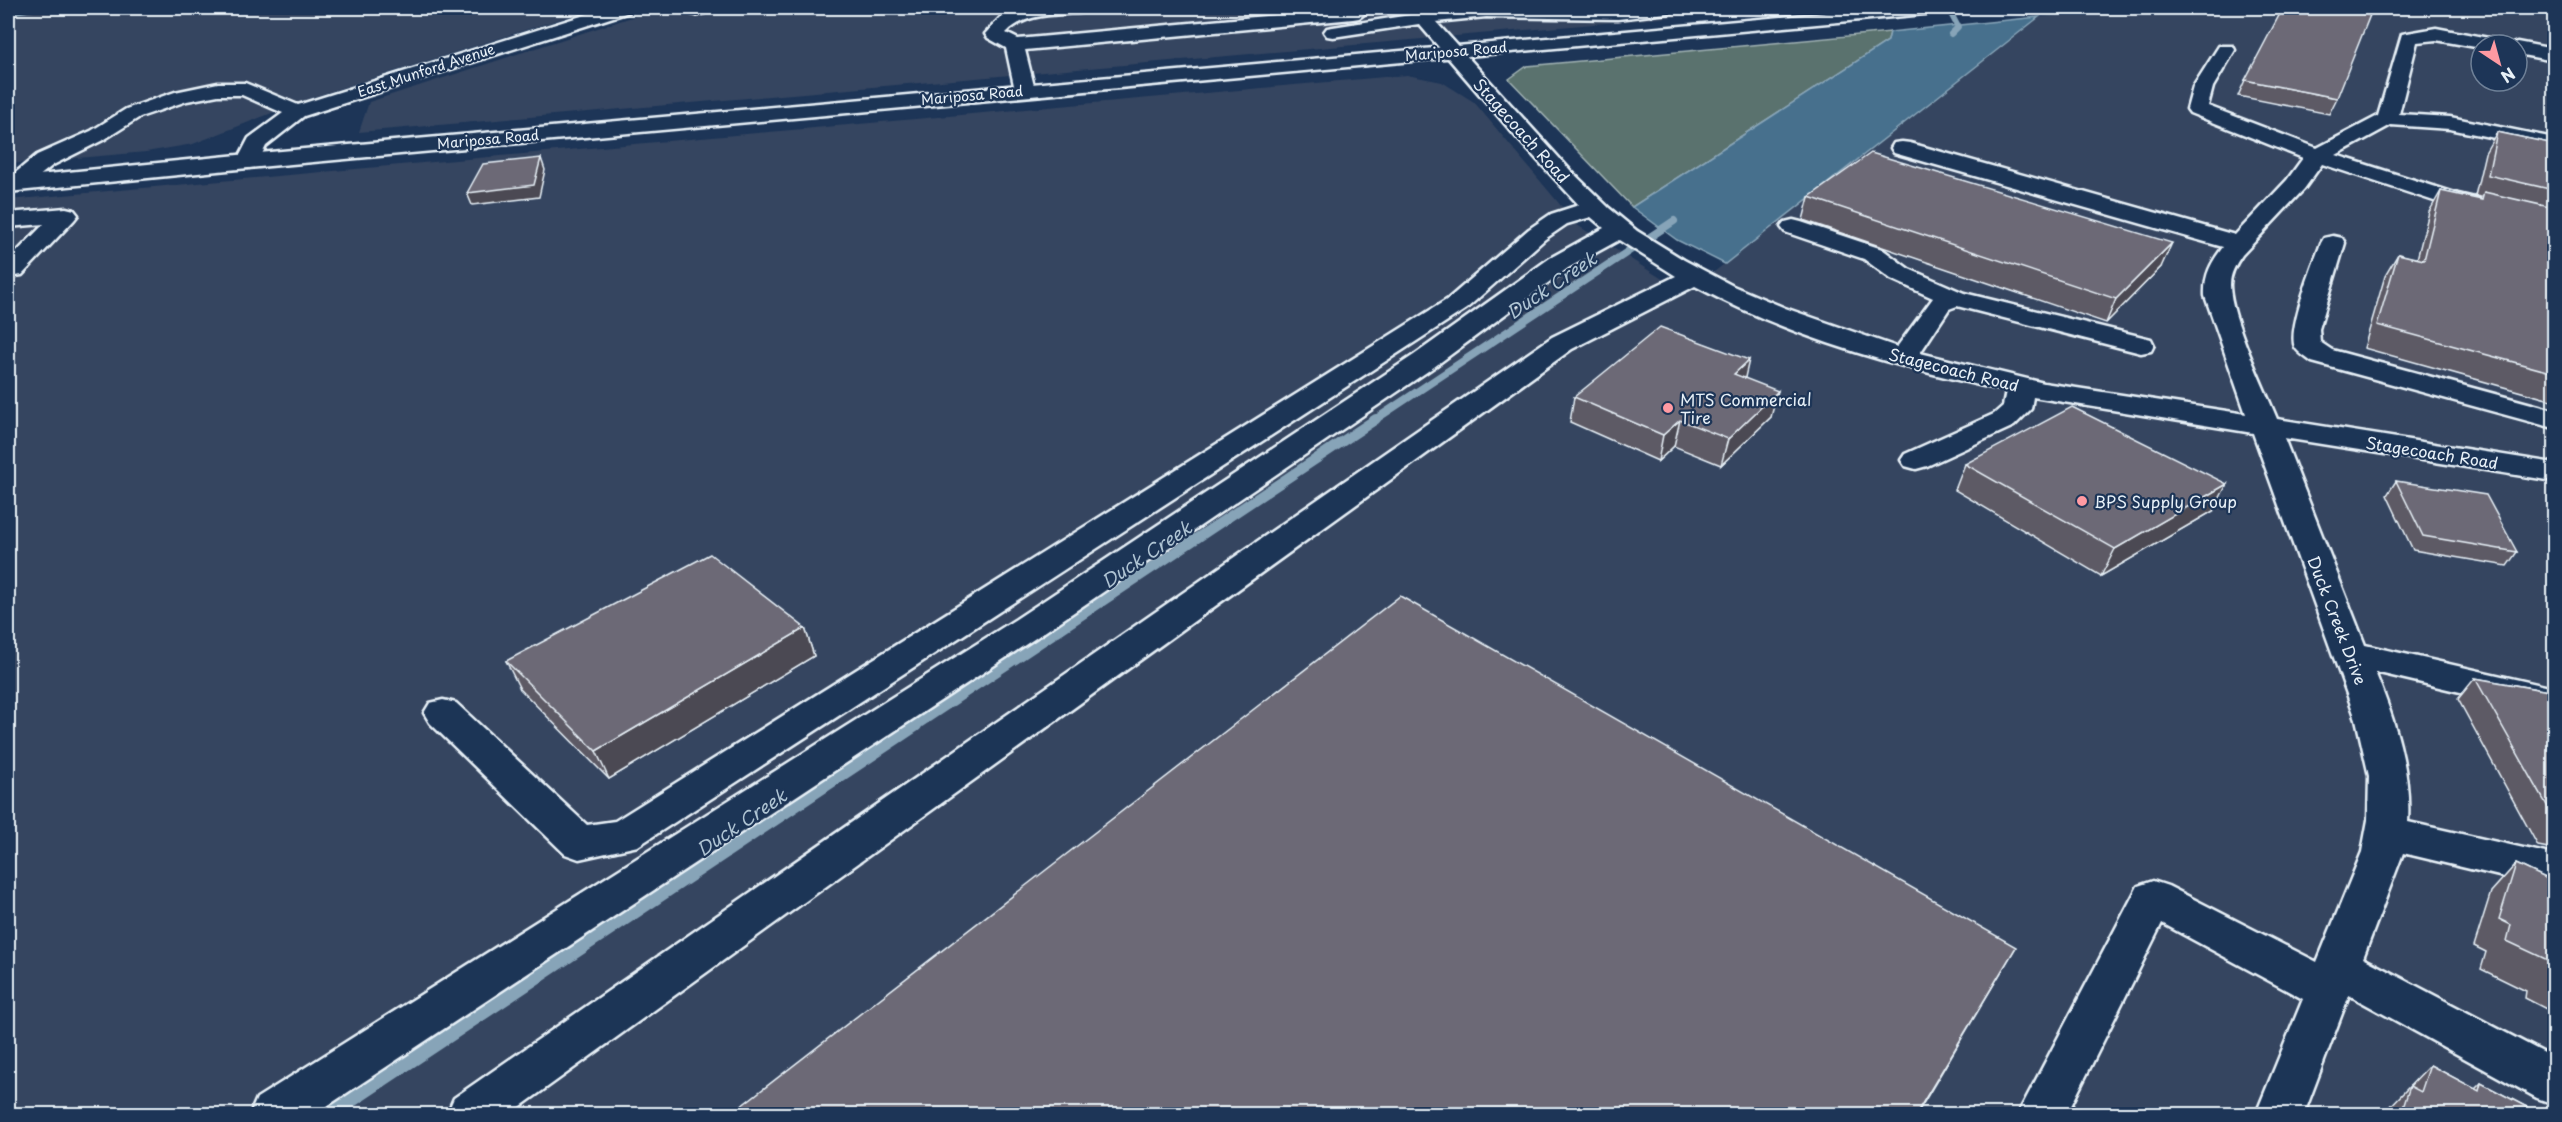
<svg xmlns="http://www.w3.org/2000/svg" width="2562" height="1122" viewBox="0 0 2562 1122" font-family="'Playpen Sans',sans-serif">
<style>
.built{fill:#354560;fill-rule:evenodd}
.green{fill:#5a726e;stroke:#a1b2b3;stroke-width:1.5}
.water{fill:#46708d;stroke:#87a4b8;stroke-width:1.5}
.lines{fill:none;stroke-linecap:round;stroke-linejoin:round}
.stream-far3{stroke:#87a4b8;stroke-width:6}
.stream-far2{stroke:#87a4b8;stroke-width:8}
.stream-far1{stroke:#87a4b8;stroke-width:10}
.stream{stroke:#87a4b8;stroke-width:14}
.minor-casing{stroke:#e8f1f8;stroke-width:5}
.major-casing{stroke:#e8f1f8;stroke-width:5}
.minor{fill:#1d3557;fill-rule:evenodd}
.major{fill:#1d3557;fill-rule:evenodd}
.wall{fill:#5d5a65;stroke:#e8f1f8;stroke-width:1.5}
.shaded-wall{fill:#4c4a53;stroke:#e8f1f8;stroke-width:1.5}
.building{fill:#6c6976;stroke:#e8f1f8;stroke-width:1.5}
.poi-dot{fill:#ff9aa2;stroke:#1d3557;stroke-width:2}
.labels{text-anchor:middle;dominant-baseline:central;stroke-width:4.5;stroke-linejoin:round;paint-order:stroke}
.far-street-label{font-size:14px;fill:#e8f1f8;stroke:#1d3557}
.street-label{font-size:16px;fill:#e8f1f8;stroke:#1d3557}
.poi-label{font-size:16px;fill:#e8f1f8;stroke:#1d3557;text-anchor:start}
.water-label{font-size:18px;font-style:italic;fill:#afc4d3;stroke:#1d3557}
</style>
<rect width="100%" height="100%" fill="#1d3557"/>
<filter id="ink" filterUnits="userSpaceOnUse"><feTurbulence type="fractalNoise" baseFrequency=".0167" numOctaves="2"/><feDisplacementMap in="SourceGraphic" scale="12" xChannelSelector="R" yChannelSelector="G"/><feConvolveMatrix kernelMatrix="1 2 1 2 8 2 1 2 1" color-interpolation-filters="sRGB"/></filter>
<g filter="url(#ink)">
<g class="built">
<polygon points="8,8 595,8 310,98 193,144 146,152 8,164"/>
<polygon points="660,8 1776,8 359,132 369,102"/>
<path d="M2150 8H2510L2554 14V1114H8V200L1407 75 1442 82 1474 102 1577 225 1686 294 2039 17ZM2481 45H2517V81H2481Z"/>
</g>
<polygon class="green" points="1890,32 1888,41 1632,207 1509,79 1527,66"/>
<polygon class="water" points="2039,17 1725,264 1677,240 1632,207 1888,41 1890,32"/>
<g class="lines">
<g class="stream-far3">
<polyline points="1948,8 1958,27 1951,34"/>
<polyline points="8,12 34,8"/>
</g>
<polyline class="stream-far2" points="1373,421 1674,221"/>
<polyline class="stream-far1" points="913,727 1376,419"/>
<polyline class="stream" points="331,1114 915,725"/>
<g class="minor-casing">
<g id="minor">
<polygon points="607,8 632,8 629,12 304,116 266,146 256,166 248,168 240,166 237,161 249,138 283,113 242,95 218,95 187,101 140,117 105,139 53,165 23,189 15,191 8,189 8,179 37,155 91,131 126,109 175,92 218,83 245,83 298,105"/>
<path d="M1025 8H1088L1085 12 1079 13C1053 15 1025 13 1006 33L1018 39 1351 8H1372L1359 18 1353 19 1025 50 1035 90 1032 94H1018L1015 90 1006 48 988 38 985 34 1001 17Z"/>
<path d="M1477 8H1675L1673 12 1667 13 1618 19 1486 17 1436 22 1570 170 1609 208 1637 231 1684 260 1733 286 1785 308 1897 347 1933 298 1891 279 1864 259 1785 232 1781 227 1785 222 1793 220 1801 222 1882 249 1909 269 1964 293 2151 339 2154 345 2151 351 2141 353 1957 306 1949 309 1920 353 2044 383 2246 414 2205 296C2204 275 2211 263 2223 247L1894 153 1891 148 1894 143 1902 142 1910 143 2235 235 2287 180 2303 158 2190 113 2187 109 2193 87 2219 46H2233L2235 50 2213 87 2208 106 2317 148 2378 116 2402 34 2436 28 2504 41 2506 45H2481V48L2436 40 2417 42 2399 114 2450 117 2554 138V150L2450 129 2391 125 2336 155 2458 194 2554 217V231L2443 204 2322 164 2304 189 2242 255C2235 265 2230 274 2230 285 2230 317 2264 387 2277 419L2554 463V481L2284 438 2365 645 2554 688V714L2375 672C2395 721 2411 769 2408 822L2554 855V889L2403 853 2363 958 2554 1058V1104L2537 1098 2349 995 2304 1114H2256L2303 999 2162 923 2067 1114H2018L2138 886 2153 881 2168 886 2317 962 2362 852 2368 820 2369 776 2356 719 2253 433 2033 397 2031 409 2014 426 1927 466 1916 469 1905 466 1901 460 1905 454 1994 414 2003 406 2006 391C1899 368 1792 338 1695 286L1572 349 510 1114H447L454 1098 1552 337 1676 276 1619 240 1568 268 1434 367 1040 635 315 1114H250L257 1098 1016 619 1414 355 1550 258 1604 228 1591 217 1567 224 1545 239 1466 309 638 846 579 859 565 854 430 723 424 713 430 703 443 700 456 703 587 825 615 821 1448 299 1529 229 1551 214 1579 205 1518 139 1419 24 1333 37 1327 36 1324 32 1327 28 1333 27 1423 13Z"/>
<polygon points="2517,42 2554,49 2554,61 2517,54 2517,45 2510,45"/>
<polygon points="66,208 74,210 78,215 74,220 22,275 8,277 8,261 44,224 8,227 8,213"/>
<path d="M2333 236 2342 238 2345 243 2319 329 2320 342 2332 350 2554 410V428L2312 362C2307 358 2298 353 2295 347 2287 330 2314 263 2321 243L2324 238Z"/>
</g>
</g>
<g class="major-casing">
<polygon id="major" points="1883,8 1945,8 1942,12 1936,13 248,168 8,192 8,178 248,154"/>
</g>
<use href="#minor" class="minor"/>
<use href="#major" class="major"/>
</g>
<g class="wall">
<polygon points="660,8 726,8 697,17"/>
<polygon points="2245,80 2337,98 2329,114 2238,96"/>
<polygon points="2497,132 2554,144 2554,401 2364,348 2385,276 2398,254 2417,259 2429,212 2441,191 2480,200 2481,197 2475,196 2485,153"/>
<polygon points="1809,197 2161,267 2106,323 1803,220"/>
<polygon points="1745,378 1771,417 1721,465 1674,446 1658,461 1570,422 1574,397"/>
<polygon points="1965,464 2213,511 2101,576 1955,490"/>
<polygon points="2396,481 2517,552 2507,566 2413,550 2387,495"/>
<polygon points="805,628 814,656 609,779 520,689 506,661"/>
<polygon points="2475,678 2554,692 2554,849 2538,846 2458,699"/>
<polygon points="2516,864 2554,882 2554,1013 2525,998 2526,991 2481,969 2486,952 2474,946 2491,892"/>
<polygon points="2430,1065 2475,1089 2481,1083 2540,1114 2383,1114"/>
</g>
<g class="shaded-wall">
<polygon points="694,8 726,8 697,17"/>
<polygon points="541,158 545,170 539,197 472,205 467,193"/>
<polygon points="2172,243 2161,267 2106,323 2116,299"/>
<polygon points="1749,360 1743,386 1734,374"/>
<polygon points="1778,391 1771,417 1721,465 1728,439"/>
<polygon points="1680,420 1674,446 1658,461 1663,435"/>
<polygon points="2227,484 2213,511 2101,576 2115,549"/>
<polygon points="805,628 814,656 609,779 596,751"/>
<polygon points="2016,947 1917,1114 1916,1114"/>
</g>
<g class="building">
<polygon points="2283,8 2328,8 2370,15 2337,98 2245,80"/>
<polygon points="2497,132 2554,144 2554,190 2488,175"/>
<polygon points="1871,153 2172,243 2116,299 1809,197"/>
<polygon points="541,158 534,185 467,193 483,164"/>
<polygon points="2441,191 2482,200 2484,192 2554,208 2554,373 2377,325 2398,254 2424,260"/>
<polygon points="1660,327 1749,360 1734,374 1778,391 1728,439 1680,420 1663,435 1574,397"/>
<polygon points="2072,407 2227,484 2115,549 1965,464"/>
<polygon points="2396,481 2486,495 2517,552 2423,536"/>
<polygon points="710,554 805,628 596,751 506,661"/>
<polygon points="1400,596 2016,947 1916,1114 733,1114 732,1113"/>
<polygon points="2475,678 2554,692 2554,818"/>
<polygon points="2516,864 2554,882 2554,972 2552,971 2554,963 2507,941 2511,925 2499,919"/>
<polygon points="2430,1065 2479,1091 2481,1083 2540,1114 2401,1114 2410,1086 2421,1092"/>
</g>
</g>
<g class="poi-dot">
<circle cx="1668" cy="408" r="6"/>
<circle cx="2082" cy="501" r="6"/>
</g>
<g class="labels">
<g class="far-street-label">
<text transform="translate(1456 51) rotate(-5)">Mariposa Road</text>
<text transform="translate(426 70) rotate(-18)">East Munford Avenue</text>
<text transform="translate(972 95) rotate(-5)">Mariposa Road</text>
<text transform="translate(488 139) rotate(-5)">Mariposa Road</text>
</g>
<g class="street-label">
<text transform="translate(1522 130) rotate(48)">Stagecoach Road</text>
<text transform="translate(1954 369) rotate(14)">Stagecoach Road</text>
<text transform="translate(2432 452) rotate(9)">Stagecoach Road</text>
<text transform="translate(2338 620) rotate(69)">Duck Creek Drive</text>
</g>
<g class="poi-label">
<text x="1680" y="399">MTS Commercial<tspan x="1680" dy="18">Tire</tspan></text>
<text x="2094" y="501">BPS Supply Group</text>
</g>
<g class="water-label">
<text transform="translate(1551 285) rotate(-34)">Duck Creek</text>
<text transform="translate(1146 554) rotate(-34)">Duck Creek</text>
<text transform="translate(741 822) rotate(-34)">Duck Creek</text>
</g>
</g>
<rect width="2562" height="1122" fill="none" stroke="#1d3557" stroke-width="30"/>
<rect x="15" y="15" width="2532" height="1092" fill="none" stroke="#e8f1f8" stroke-width="2" filter="url(#ink)"/>
<g transform="translate(2499 63) rotate(144)"><circle r="28" fill="#1d3557" stroke="#6e8097" stroke-width="1.5"/>
<path d="M0-4.5L10 22L0 15L-10 22Z" fill="#ff9aa2"/>
<text y="-9" font-size="16" font-weight="bold" text-anchor="middle" fill="#e8f1f8">N</text>
</g>
</svg>
